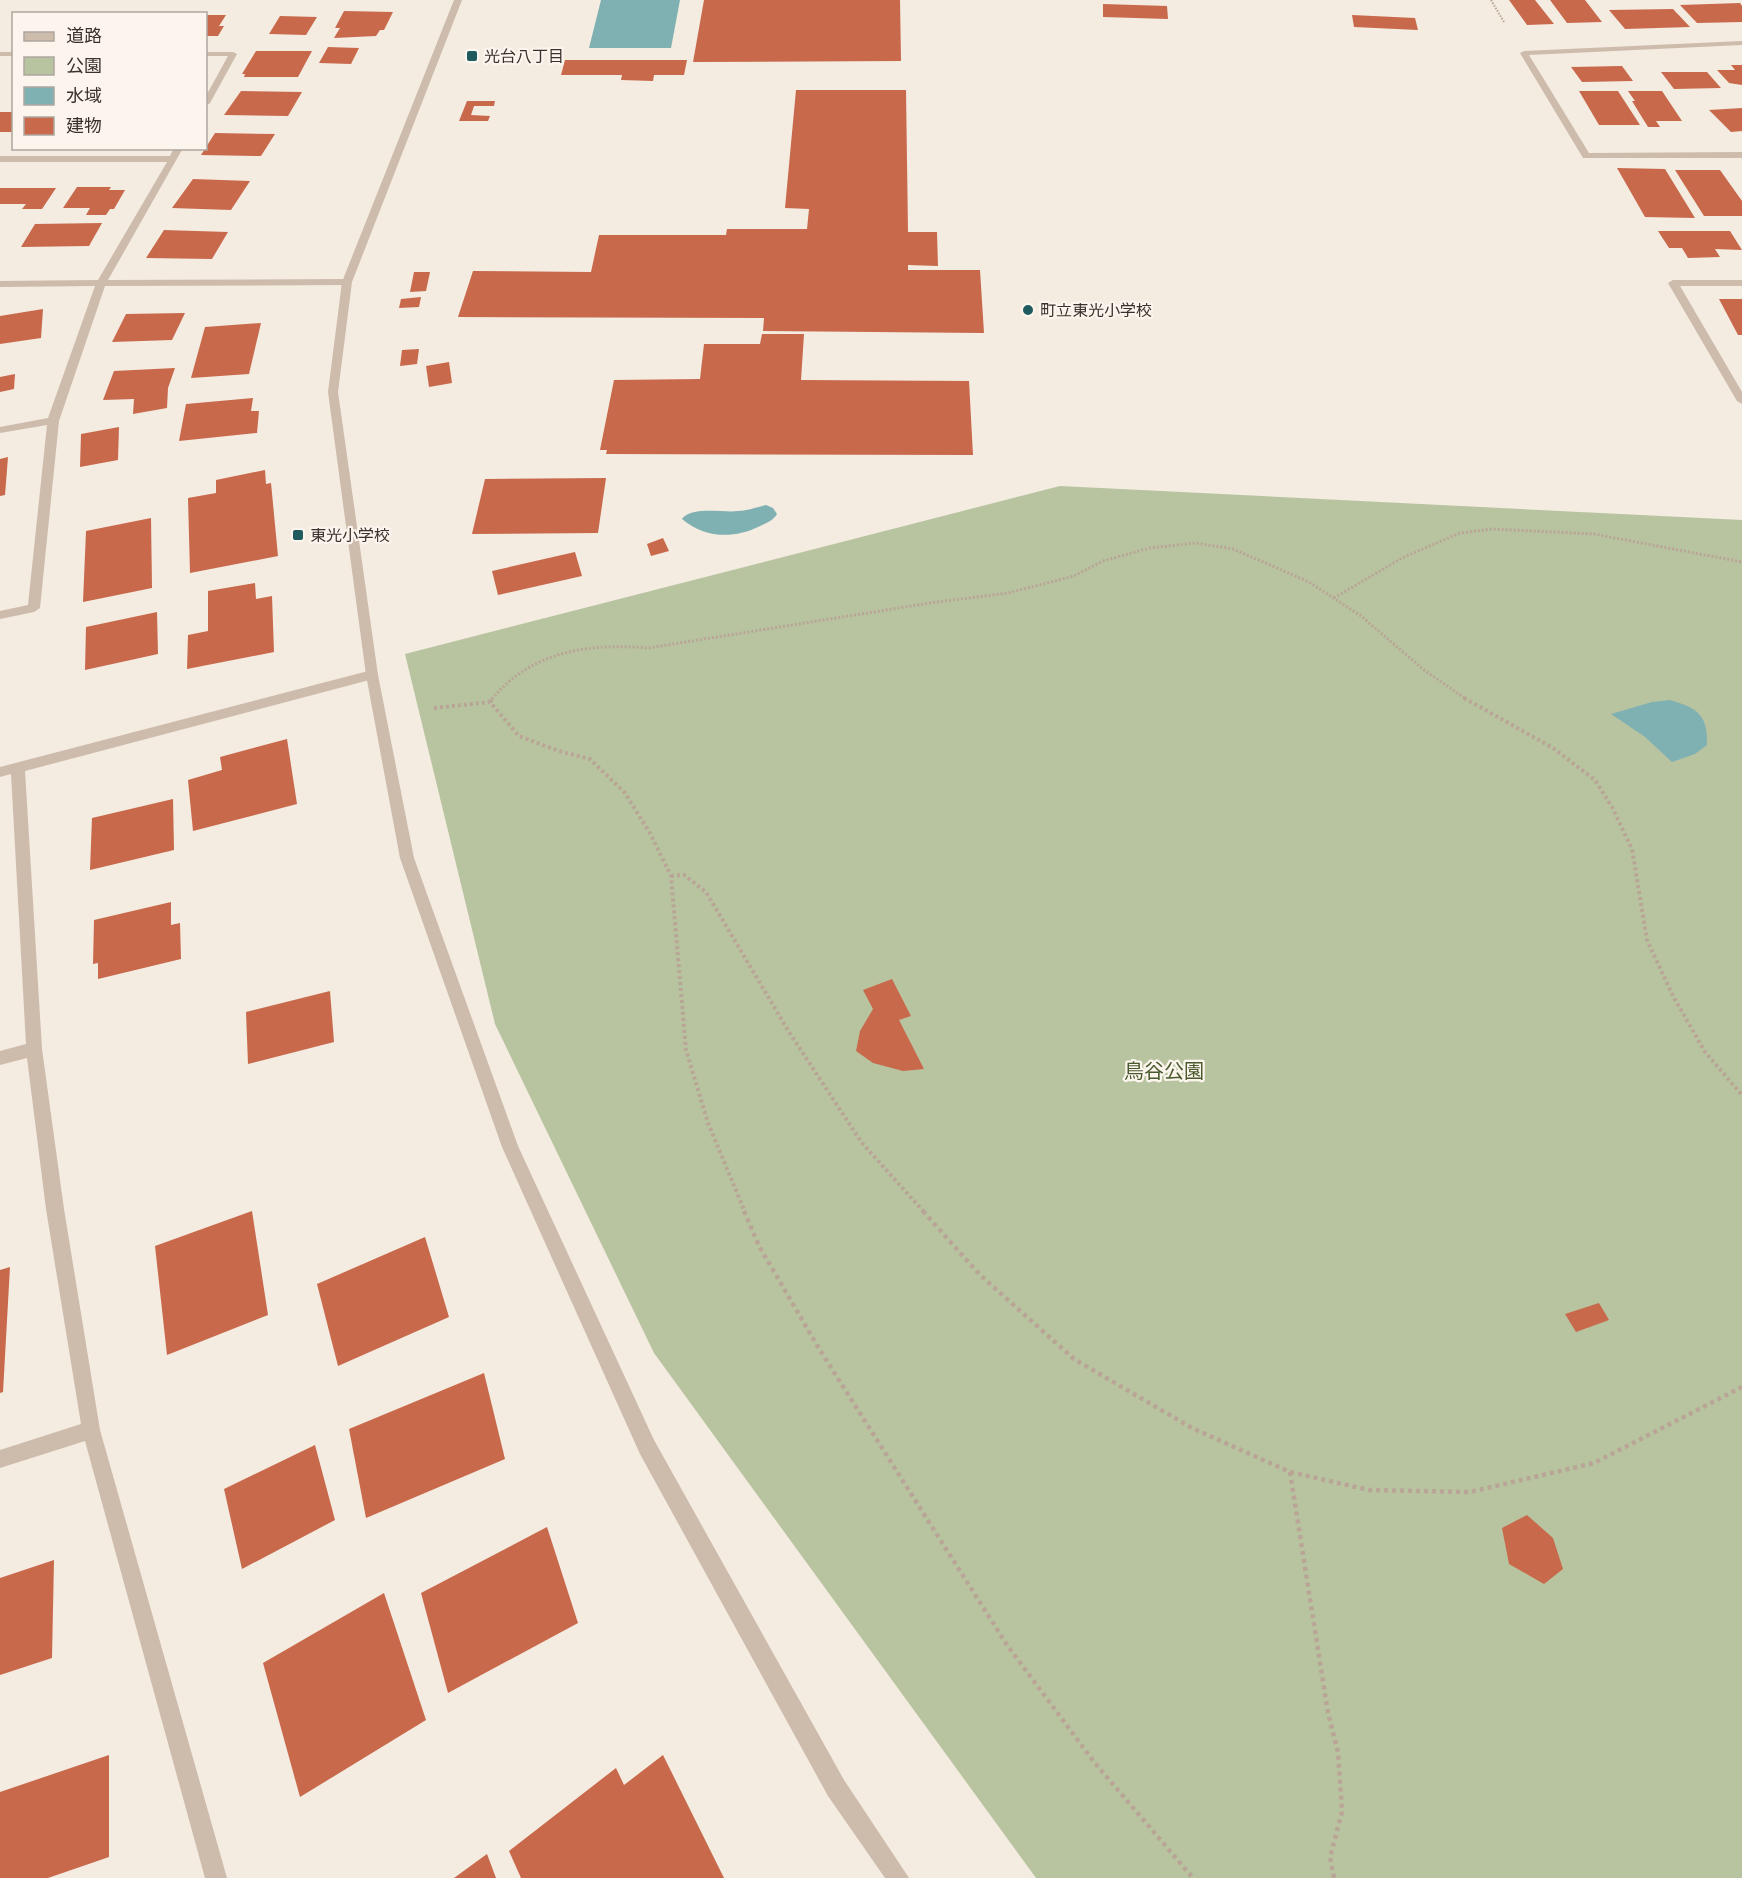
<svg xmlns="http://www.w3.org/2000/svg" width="1742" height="1878" viewBox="0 0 1742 1878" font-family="Montserrat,'Noto Sans JP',sans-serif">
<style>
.green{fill:#b8c4a0}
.water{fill:#7fb0b2}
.building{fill:#c8694b}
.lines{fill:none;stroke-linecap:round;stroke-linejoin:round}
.path-far3{stroke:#b9a596;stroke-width:2;stroke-dasharray:1.5 1.5;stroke-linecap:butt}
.path-far2{stroke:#b9a596;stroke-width:3;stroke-dasharray:2 2;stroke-linecap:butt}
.path-far1{stroke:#b9a596;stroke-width:4;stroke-dasharray:3 3;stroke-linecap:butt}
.path{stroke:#b9a596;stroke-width:4.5;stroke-dasharray:4 4;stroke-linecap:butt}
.minor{fill:#cdbbac;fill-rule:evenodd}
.tertiary{fill:#cdbbac;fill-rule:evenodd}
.poi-dot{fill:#1f5a5e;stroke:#fbf5ee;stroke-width:2}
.labels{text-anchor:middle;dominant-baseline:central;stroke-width:4.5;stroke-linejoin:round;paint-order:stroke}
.far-poi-label{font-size:16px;fill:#3b302b;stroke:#fbf5ee;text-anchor:start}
.park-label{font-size:20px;fill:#4a5a2e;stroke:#fbf5ee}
</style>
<rect width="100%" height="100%" fill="#f4ebe1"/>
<polygon class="green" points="1060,486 1742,520 1742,1878 1036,1878 654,1353 495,1024 405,654"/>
<g class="water">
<polygon points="601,0 680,0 671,48 589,48"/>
<path d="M766 505 773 508 777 514C773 521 766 523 758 527 733 539 704 538 682 519 692 506 723 513 738 511 747 511 757 507 766 505Z"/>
<path d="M1670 700C1697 708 1708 714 1707 745L1695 754 1672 762 1645 737 1611 714 1652 702Z"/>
</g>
<g class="building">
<polygon points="704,0 900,0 901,61 693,62"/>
<polygon points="1509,0 1535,0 1554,24 1527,25"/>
<polygon points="1550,0 1585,0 1602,22 1567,23"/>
<polygon points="1740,3 1742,6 1742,22 1697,23 1680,5"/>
<polygon points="1103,4 1167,6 1168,19 1103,17"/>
<polygon points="1673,9 1690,27 1625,29 1609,10"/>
<polygon points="344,11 393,12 384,30 380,30 376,36 334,38 340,28 335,28"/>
<polygon points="206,15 226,15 219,26 224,26 218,36 206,36"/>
<polygon points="1352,15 1415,18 1418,30 1354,27"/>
<polygon points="280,16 317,17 306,35 269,34"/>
<polygon points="328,47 359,48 351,64 319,63"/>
<polygon points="256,51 312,51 298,77 244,77 245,74 242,74"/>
<polygon points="565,60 687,60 684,75 654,75 653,81 621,80 622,75 561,75"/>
<polygon points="1731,65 1742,65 1742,85 1729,83 1717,70 1735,70"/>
<polygon points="1622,66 1633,81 1582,82 1571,67"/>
<polygon points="1661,72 1707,72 1721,88 1674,89"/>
<polygon points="796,90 906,90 908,232 937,232 938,266 908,265 908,270 980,270 984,333 763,331 764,318 458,317 473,271 591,272 599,235 726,235 727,229 807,229 809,209 785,208"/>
<polygon points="241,91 302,92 288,116 224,115"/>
<polygon points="1579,91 1618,91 1640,125 1599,125"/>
<polygon points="1628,91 1662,91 1682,121 1656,121 1660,127 1648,127 1632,101 1635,101"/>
<polygon points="467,101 495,101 494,106 474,106 471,115 490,116 488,121 459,121"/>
<polygon points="1742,108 1742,131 1731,132 1709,110"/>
<rect x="0" y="112" width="14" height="20"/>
<polygon points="215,133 275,134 261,156 201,155"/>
<polygon points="1617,168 1665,169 1695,218 1645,217"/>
<polygon points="1675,170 1720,170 1742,201 1742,216 1704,216"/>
<polygon points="193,179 250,181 231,210 172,208"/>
<polygon points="77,187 111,187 109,190 125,190 114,209 110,209 106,215 86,215 90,208 63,208"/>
<polygon points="0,188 56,188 42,209 22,209 26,204 0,204"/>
<polygon points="102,223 89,246 21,247 35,224"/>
<polygon points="164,230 228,232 212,259 146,258"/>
<polygon points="1658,231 1730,231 1742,250 1715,249 1720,257 1688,258 1682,248 1669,248"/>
<polygon points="414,272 430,272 426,291 410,292"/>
<polygon points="421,297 419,307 399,308 401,299"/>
<polygon points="1719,299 1742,299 1742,335 1738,335"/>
<polygon points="43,309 41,338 0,344 0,316"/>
<polygon points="185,313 172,340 112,342 126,314"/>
<polygon points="261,323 249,374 191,378 205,327"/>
<polygon points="762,334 804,334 801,380 969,381 973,455 606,454 607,450 600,450 614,380 700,379 704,344 760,344"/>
<polygon points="419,349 417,364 400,366 402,350"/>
<polygon points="449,362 452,383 429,387 426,366"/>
<polygon points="175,368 168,388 167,408 133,414 134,399 103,400 114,371"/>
<polygon points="15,374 14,389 0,392 0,377"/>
<polygon points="253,398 251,411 259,411 257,433 179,441 186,404"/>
<polygon points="119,427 118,460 80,467 81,434"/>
<polygon points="8,457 5,495 0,496 0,459"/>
<polygon points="265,470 266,484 271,483 278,556 190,573 188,498 216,493 216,480"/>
<polygon points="606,478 598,533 472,534 485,479"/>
<polygon points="151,518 152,588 83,602 86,531"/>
<polygon points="663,538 669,551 651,556 647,544"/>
<polygon points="575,552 582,576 498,595 492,571"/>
<polygon points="255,583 256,599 272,596 274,652 187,669 188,635 208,631 208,591"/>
<polygon points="157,612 158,654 85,670 86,627"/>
<polygon points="287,739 297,804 193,831 188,780 222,770 220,757"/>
<polygon points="173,799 174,850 90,870 92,818"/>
<polygon points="171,902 171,925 180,923 181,959 98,979 98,963 93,964 94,920"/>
<polygon points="892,979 911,1016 899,1020 924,1069 903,1071 873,1063 856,1051 860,1031 873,1009 863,990"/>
<polygon points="330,991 334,1042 248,1064 246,1012"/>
<polygon points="252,1211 268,1315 167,1355 155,1246"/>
<polygon points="425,1237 449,1317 338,1366 317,1284"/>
<polygon points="10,1267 3,1392 0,1393 0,1270"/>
<polygon points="1599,1303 1609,1320 1576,1332 1565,1314"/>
<polygon points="484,1373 505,1459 366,1518 349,1429"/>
<polygon points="315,1445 335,1520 242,1569 224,1489"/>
<polygon points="1527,1515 1553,1538 1563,1569 1544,1584 1509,1564 1502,1528"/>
<polygon points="547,1527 578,1623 448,1693 421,1593"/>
<polygon points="54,1560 52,1658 0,1675 0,1578"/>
<polygon points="384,1593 426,1720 300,1797 263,1663"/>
<polygon points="109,1755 109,1857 48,1878 0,1878 0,1792"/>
<polygon points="663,1755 724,1878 521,1878 509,1851 616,1768 624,1785"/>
<polygon points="487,1854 496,1878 454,1878"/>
</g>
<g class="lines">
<polyline class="path-far3" points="1491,0 1504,22"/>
<g class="path-far2">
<polyline points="1334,598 1402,558 1460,533 1492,529 1594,534 1742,562"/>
<path d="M492 699C531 651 589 643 648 648L930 603 1008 593 1074 576 1103 561 1150 548 1196 543 1233 549 1309 582 1361 616 1424 670 1466 699"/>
</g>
<g class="path-far1">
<polyline points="1464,698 1553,748 1595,780 1612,807 1632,849 1647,940 1673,996 1705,1052 1742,1095"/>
<polyline points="490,702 493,698"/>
<polyline points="434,708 490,702 519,736 559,751 590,759 625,793 650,833 671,876 686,1050 708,1123 745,1212"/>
<polyline points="671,876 684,875 706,892 789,1032 862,1143 924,1212"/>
</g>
<g class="path">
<polyline points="744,1211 759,1246 818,1347 1007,1645 1094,1762 1193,1878"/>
<polyline points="923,1211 979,1274 1074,1359 1192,1428 1290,1472 1369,1490 1470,1492 1594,1463 1742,1387"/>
<polyline points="1290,1472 1328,1713 1338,1752 1342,1812 1330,1857 1334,1878"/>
</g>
<g class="minor">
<polygon points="1742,41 1742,45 1529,55 1589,153 1742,152 1742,158 1583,158 1520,53 1524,51"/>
<rect x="0" y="52" width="14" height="4"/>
<polygon points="206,52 233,52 237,54 210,103 206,106 206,96 228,56 206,56"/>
<polygon points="174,148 183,148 108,280 347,279 352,282 347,285 105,286 59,421 40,608 34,612 0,619 0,611 28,605 47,425 0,433 0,427 48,418 95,286 0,287 0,281 98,280 167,162 0,162 0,156 170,156"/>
<polygon points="1742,280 1742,286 1680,286 1742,392 1742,404 1737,401 1668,283 1673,280"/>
<polygon points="372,670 377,672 378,675 377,678 25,771 42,1049 64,1209 100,1430 227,1878 205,1878 85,1441 0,1468 0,1450 81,1424 46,1209 27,1058 0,1065 0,1051 26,1044 11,774 0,777 0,767"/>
</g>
<polygon class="tertiary" points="454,0 462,0 352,282 338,392 378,675 414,858 518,1146 654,1440 844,1780 909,1878 885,1878 828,1796 640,1454 502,1147 400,858 366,675 328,392 342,282"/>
</g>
<g class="poi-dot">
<rect x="466" y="50" width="12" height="12" rx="3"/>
<circle cx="1028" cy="310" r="6"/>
<rect x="292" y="529" width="12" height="12" rx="3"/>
</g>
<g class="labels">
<g class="far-poi-label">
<text x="484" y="56">光台八丁目</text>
<text x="1040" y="310">町立東光小学校</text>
<text x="310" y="535">東光小学校</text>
</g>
<g class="park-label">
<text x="1164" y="1071">鳥谷公園</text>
</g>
</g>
<rect x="12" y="12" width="195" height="138" fill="#fbf5ee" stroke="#aea6a0" stroke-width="1.5"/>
<rect x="24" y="32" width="30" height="9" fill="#cdbbac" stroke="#aea6a0" stroke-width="1.5"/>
<text x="66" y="42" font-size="18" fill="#3b302b">道路</text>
<rect x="24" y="57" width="30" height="18" fill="#b8c4a0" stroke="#aea6a0" stroke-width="1.5"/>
<text x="66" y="72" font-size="18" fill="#3b302b">公園</text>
<rect x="24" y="87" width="30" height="18" fill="#7fb0b2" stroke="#aea6a0" stroke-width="1.5"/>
<text x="66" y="102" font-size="18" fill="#3b302b">水域</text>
<rect x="24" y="117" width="30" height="18" fill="#c8694b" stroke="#aea6a0" stroke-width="1.5"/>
<text x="66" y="132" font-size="18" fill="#3b302b">建物</text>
</svg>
